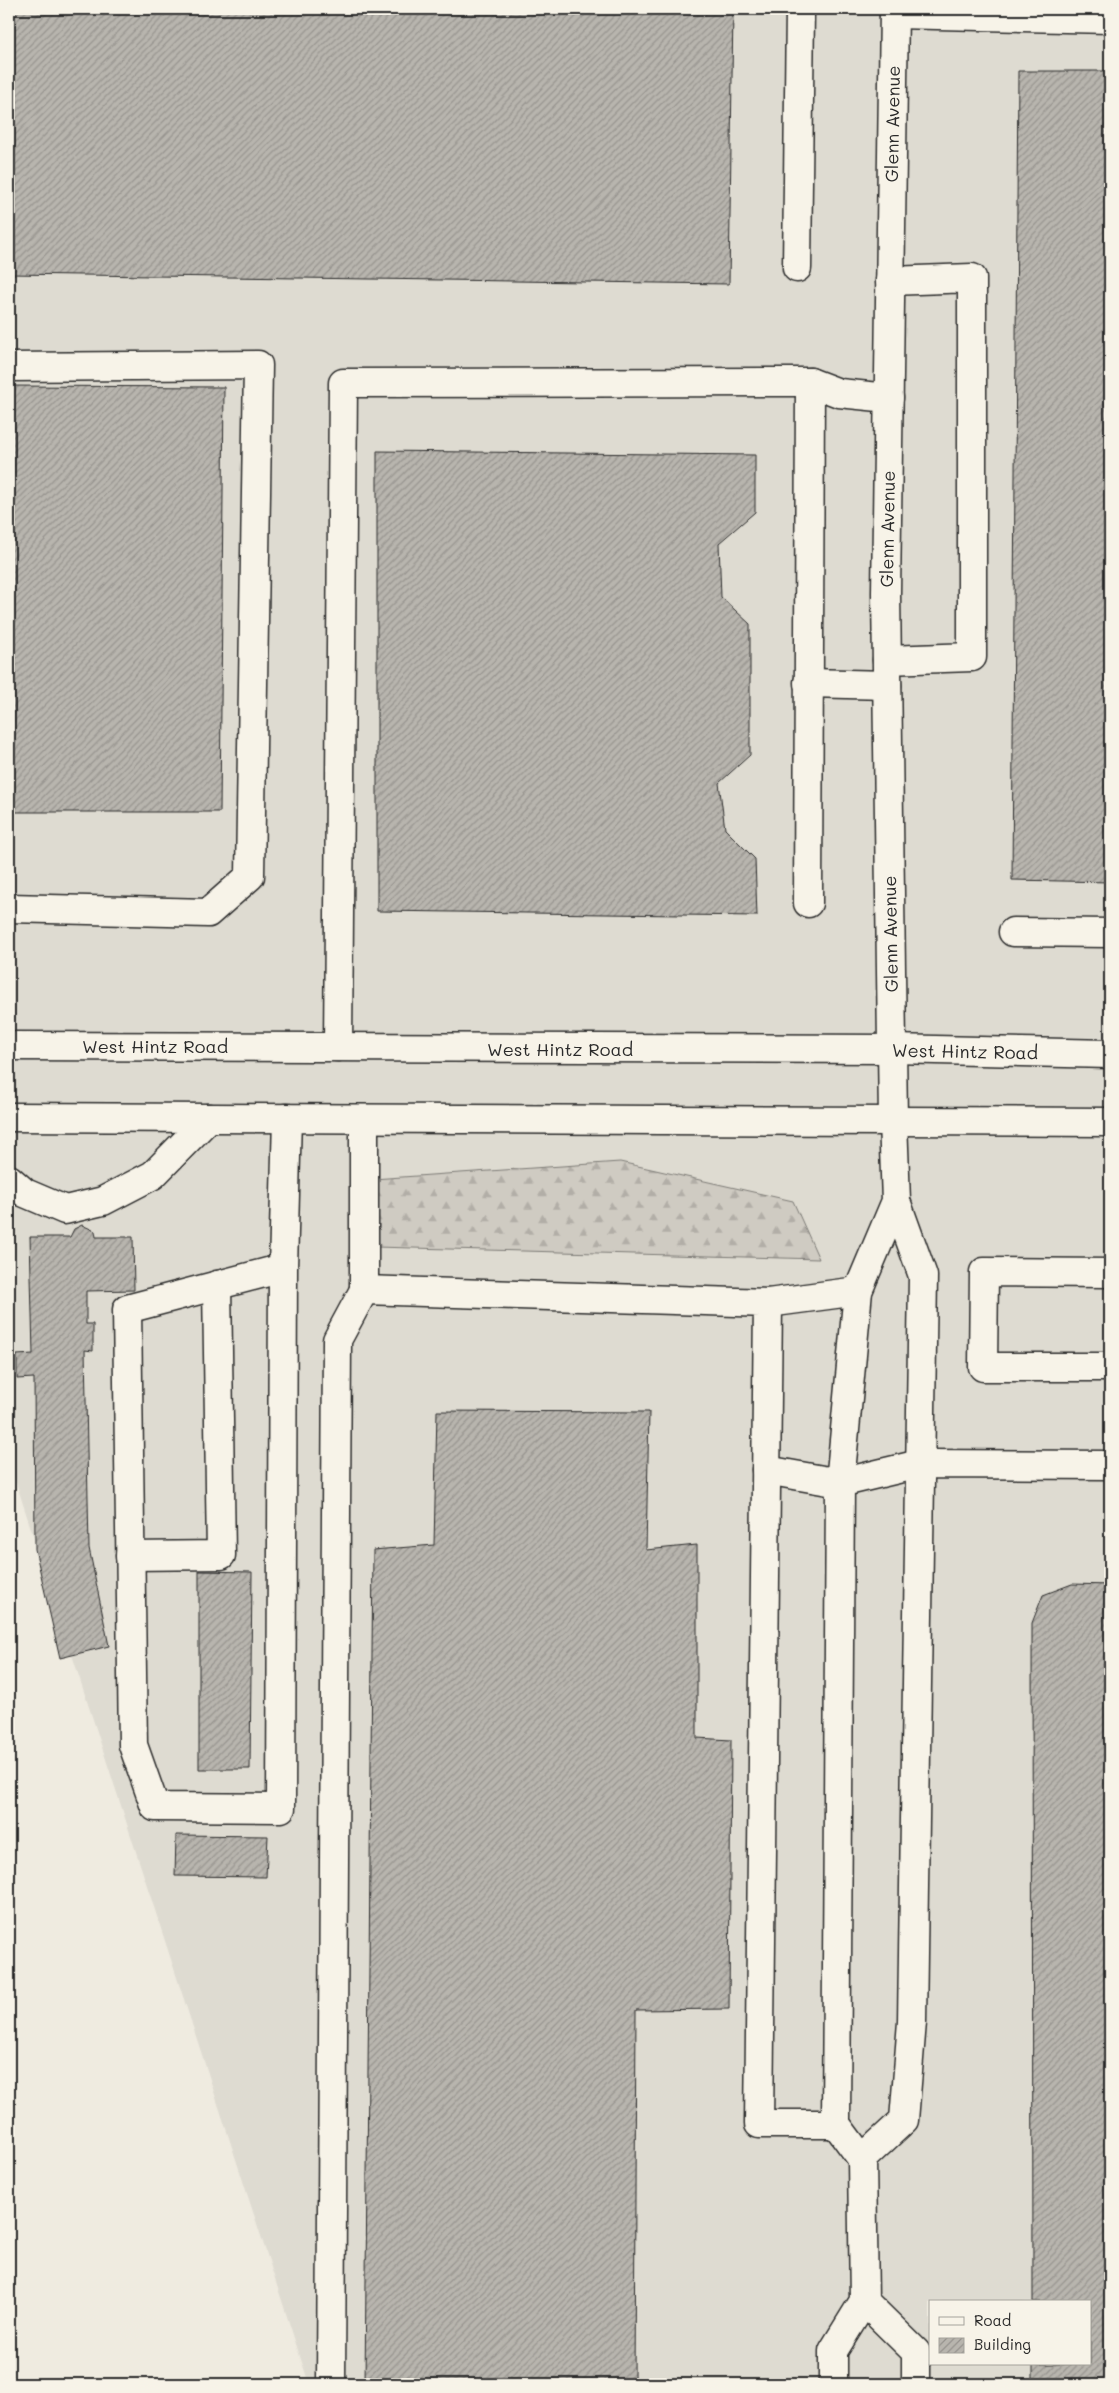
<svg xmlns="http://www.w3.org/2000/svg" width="1119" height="2393" viewBox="0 0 1119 2393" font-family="Mali,sans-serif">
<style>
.built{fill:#dedbd1;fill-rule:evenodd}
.forest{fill:url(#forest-firs);stroke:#7d7b76}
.building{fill:url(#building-hatch);stroke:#2b2b2b}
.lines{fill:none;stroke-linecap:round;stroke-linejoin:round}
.minor-casing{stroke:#2b2b2b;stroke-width:31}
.major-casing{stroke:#2b2b2b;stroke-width:31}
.minor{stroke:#f7f3e8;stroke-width:28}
.major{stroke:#f7f3e8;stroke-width:28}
.labels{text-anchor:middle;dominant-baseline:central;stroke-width:4;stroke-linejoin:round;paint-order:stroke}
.street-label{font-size:18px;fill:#2b2b2b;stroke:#f7f3e8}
</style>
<defs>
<pattern id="forest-firs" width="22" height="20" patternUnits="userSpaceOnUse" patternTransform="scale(1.25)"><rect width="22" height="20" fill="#cfcbc2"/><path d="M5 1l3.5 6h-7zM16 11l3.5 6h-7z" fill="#b2aea7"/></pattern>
<pattern id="building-hatch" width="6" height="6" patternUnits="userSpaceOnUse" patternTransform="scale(1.25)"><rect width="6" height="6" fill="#b8b5ae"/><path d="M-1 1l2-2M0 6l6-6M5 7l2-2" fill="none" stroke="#96938e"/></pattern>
</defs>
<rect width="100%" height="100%" fill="#efebe0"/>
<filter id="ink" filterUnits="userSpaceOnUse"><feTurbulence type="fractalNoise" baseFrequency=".02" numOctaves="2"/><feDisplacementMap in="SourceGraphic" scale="10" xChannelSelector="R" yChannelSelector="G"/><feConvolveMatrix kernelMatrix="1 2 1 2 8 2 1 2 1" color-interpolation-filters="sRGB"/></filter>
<g filter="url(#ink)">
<path class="built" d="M9 9H1110V2384H309L9 1461ZM930 2302H1090V2364H930Z"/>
<polygon class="forest" points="620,1162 793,1201 819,1259 375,1247 373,1179"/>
<g class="building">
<polygon points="9,9 733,9 729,284 9,274"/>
<polygon points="1018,71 1110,71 1110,882 1012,880"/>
<polygon points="9,386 224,387 220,812 9,812"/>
<polygon points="377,451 755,455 755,512 719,543 721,597 750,624 750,755 719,783 725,829 755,859 757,916 377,911"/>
<polygon points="82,1225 95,1231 96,1237 133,1237 134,1290 86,1291 86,1324 93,1324 93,1351 85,1350 89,1548 109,1646 60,1658 35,1549 34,1378 17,1379 17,1355 33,1354 30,1237 70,1237 74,1229"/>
<polygon points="437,1411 649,1412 646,1550 697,1545 697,1738 731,1740 729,2009 636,2010 634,2384 365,2384 373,1550 434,1545"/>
<polygon points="199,1571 252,1572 250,1769 199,1769"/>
<polygon points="1072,1584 1110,1585 1110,2384 1033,2384 1033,2364 1090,2364 1090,2302 1033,2302 1032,1623 1043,1595"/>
<polygon points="176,1835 268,1836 266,1877 175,1876"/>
</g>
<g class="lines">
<g class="minor-casing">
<g id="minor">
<polyline points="894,9 886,593 893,1121 896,1201 923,1276 912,2022 904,2120 862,2159 836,2124 840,1483 858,1291 896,1201"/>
<polyline points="894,14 1110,19"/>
<polyline points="797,268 800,9"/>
<polyline points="9,367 258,365 250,876 208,913 9,908"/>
<polyline points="810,382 839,393 889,398"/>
<polyline points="887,660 972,657 972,278 890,281"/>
<polyline points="808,683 887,685"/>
<polyline points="1013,932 1110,933"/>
<polyline points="338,1047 343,383 810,382 808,903"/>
<polyline points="364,1119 364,1290 768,1303 759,2124 836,2124"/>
<polyline points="9,1179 25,1193 65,1210 103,1201 153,1175 209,1118"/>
<polyline points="283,1268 127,1309 133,1745 155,1807 281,1808 283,1268 287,1118"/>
<polyline points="1110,1273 984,1272 983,1367 1110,1367"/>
<polyline points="768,1303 858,1291"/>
<polyline points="766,1470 840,1483 919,1464 1110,1465"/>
<polyline points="130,1556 221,1555 217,1285"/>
<polyline points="864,2301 916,2352 916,2384"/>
<polyline points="331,2384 337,1340 364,1290"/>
<polyline points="833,2384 833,2351 864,2301 862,2159"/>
</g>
</g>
<g class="major-casing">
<g id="major">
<polyline points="9,1046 892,1049 1110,1054"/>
<polyline points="9,1117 1110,1122"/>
</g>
</g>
<use href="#minor" class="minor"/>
<use href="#major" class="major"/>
</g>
</g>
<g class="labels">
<g class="street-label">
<text transform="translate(892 124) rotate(-89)">Glenn Avenue</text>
<text transform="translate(887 529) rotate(-89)">Glenn Avenue</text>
<text transform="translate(890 934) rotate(-91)">Glenn Avenue</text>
<text x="155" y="1046">West Hintz Road</text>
<text x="560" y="1049">West Hintz Road</text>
<text transform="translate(965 1051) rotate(1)">West Hintz Road</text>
</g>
</g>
<rect width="1119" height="2393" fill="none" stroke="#f7f3e8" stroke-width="30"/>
<rect x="15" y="15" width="1089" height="2363" fill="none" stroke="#2b2b2b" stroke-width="2" filter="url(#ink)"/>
<rect x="929" y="2300" width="162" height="65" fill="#f7f3e8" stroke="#a5a39c"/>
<rect x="939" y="2317" width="25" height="8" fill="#f7f3e8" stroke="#a5a39c"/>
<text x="974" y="2326" font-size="15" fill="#2b2b2b">Road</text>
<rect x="939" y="2338" width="25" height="15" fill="url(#building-hatch)" stroke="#a5a39c"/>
<text x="974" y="2350" font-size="15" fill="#2b2b2b">Building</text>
</svg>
